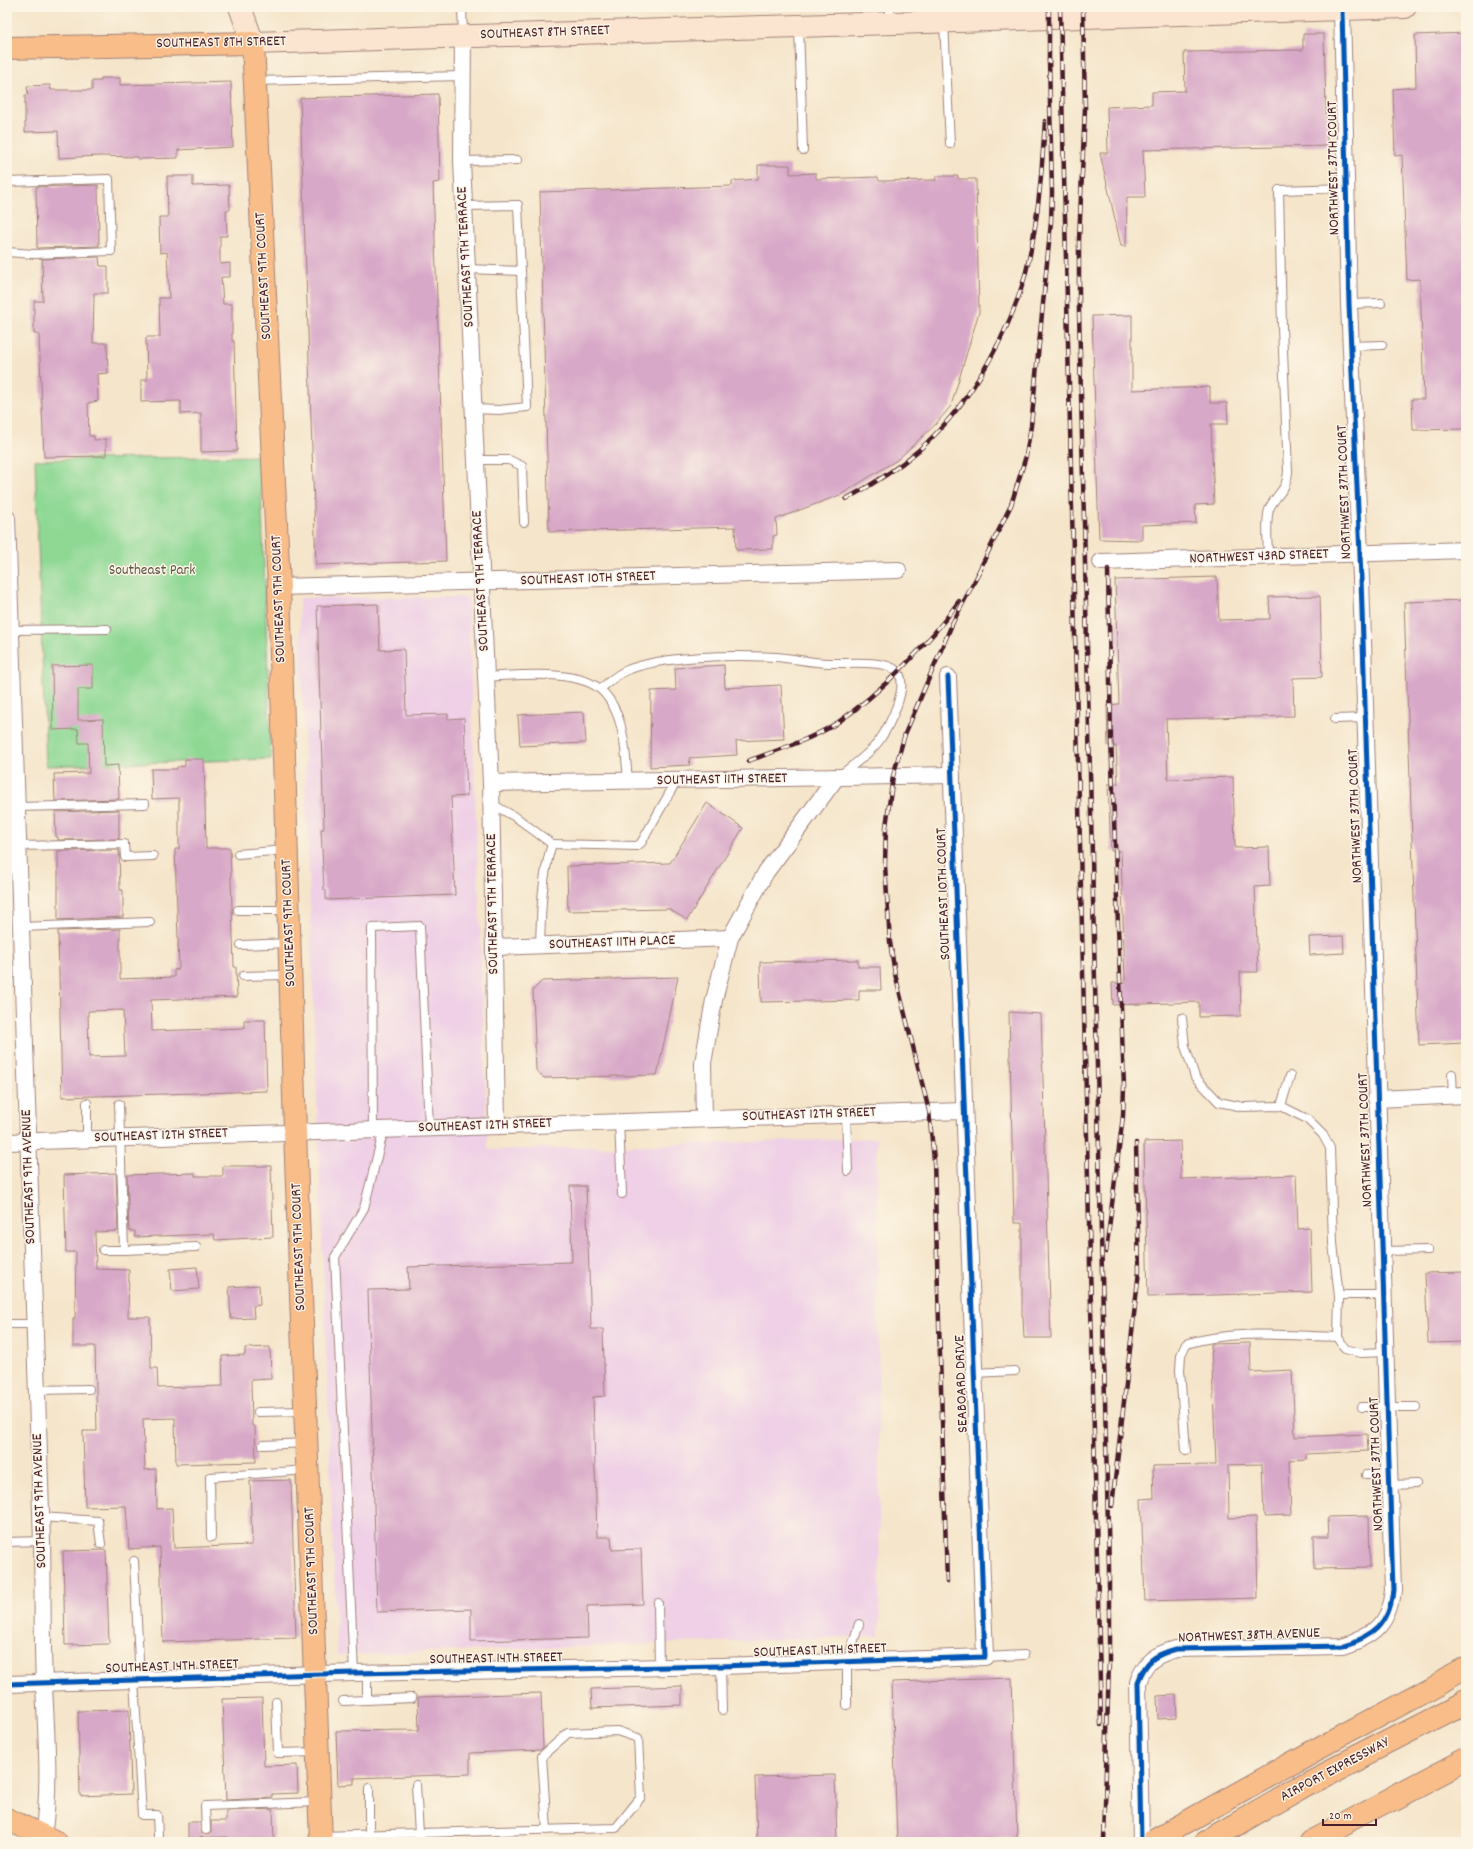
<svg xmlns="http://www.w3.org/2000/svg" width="1473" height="1849" viewBox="0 0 1473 1849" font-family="Dekko,sans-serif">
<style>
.built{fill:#efd0e6}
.green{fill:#8ed894;stroke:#6c7c60}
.building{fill:#d8a8c8;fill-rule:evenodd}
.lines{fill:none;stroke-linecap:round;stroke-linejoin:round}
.lane-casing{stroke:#a0827a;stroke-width:10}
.street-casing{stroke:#a0827a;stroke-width:18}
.secondary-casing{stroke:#a0827a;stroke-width:24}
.primary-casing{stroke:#a0827a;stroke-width:24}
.highway-casing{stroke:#a0827a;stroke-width:24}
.lane{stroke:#fff;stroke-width:8}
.street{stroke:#fff;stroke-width:16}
.secondary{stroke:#fce5d0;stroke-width:22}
.primary{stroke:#f8bd89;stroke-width:22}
.highway{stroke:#f8bd89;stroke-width:22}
.rail-casing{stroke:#4a1f2b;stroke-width:4.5}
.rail{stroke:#fcf5e5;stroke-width:3;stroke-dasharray:9;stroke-linecap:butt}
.cycleway-casing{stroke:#fcf5e5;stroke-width:8}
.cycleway{stroke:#0057b8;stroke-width:5}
.labels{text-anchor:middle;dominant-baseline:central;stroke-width:3;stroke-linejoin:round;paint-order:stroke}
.street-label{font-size:15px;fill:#4a1f2b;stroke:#fcf5e5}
.park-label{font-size:15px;fill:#5e564a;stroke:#fcf5e5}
</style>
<rect width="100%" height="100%" fill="#fcf5e5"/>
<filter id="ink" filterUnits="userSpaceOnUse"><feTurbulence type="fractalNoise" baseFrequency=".025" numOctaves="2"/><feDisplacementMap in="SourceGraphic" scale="8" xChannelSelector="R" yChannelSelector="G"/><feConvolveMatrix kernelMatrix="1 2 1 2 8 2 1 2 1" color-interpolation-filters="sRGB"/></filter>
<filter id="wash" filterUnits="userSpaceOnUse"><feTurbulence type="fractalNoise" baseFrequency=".012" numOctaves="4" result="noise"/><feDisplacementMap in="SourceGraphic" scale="16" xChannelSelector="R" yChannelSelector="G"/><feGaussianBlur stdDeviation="0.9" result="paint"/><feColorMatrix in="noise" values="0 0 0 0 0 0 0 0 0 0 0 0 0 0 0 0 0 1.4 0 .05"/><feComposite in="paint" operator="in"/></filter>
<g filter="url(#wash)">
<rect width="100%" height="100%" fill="#f5e5ca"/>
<polygon class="built" points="468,597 488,1150 877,1138 880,1636 337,1655 299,598"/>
<polygon class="green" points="260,456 271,759 46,766 35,460"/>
<g id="blocks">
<g class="building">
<polygon points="1466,33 1466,429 1413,430 1412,399 1424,399 1420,279 1407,280 1402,155 1395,156 1393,89 1416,87 1415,35"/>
<polygon points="1303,34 1324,34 1327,146 1143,150 1145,197 1127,197 1126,246 1121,246 1100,153 1108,153 1107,107 1152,105 1152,92 1185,91 1184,52 1303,50"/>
<polygon points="101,78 120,78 120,85 231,82 233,147 178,150 178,158 138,159 138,157 100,156 59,158 58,131 25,132 25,95 28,95 27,86 50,85 51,90 92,90 92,81 101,81"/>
<polygon points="438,94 440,182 433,183 446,561 316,565 300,98"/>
<polygon points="758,165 790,165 790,174 816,173 816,179 878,177 879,181 936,180 936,176 958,176 958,179 976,179 979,312 951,406 935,425 897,460 840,495 776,519 777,535 773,536 773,549 736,550 735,527 549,532 540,192 732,186 732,181 758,179"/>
<polygon points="167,176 193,176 193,186 229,185 230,210 226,210 227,236 220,236 220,264 230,263 230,277 221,277 223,304 232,304 232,341 234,341 237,451 201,452 201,413 181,414 181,401 141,402 141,380 147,380 146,337 160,337 159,298 169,298 167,252 160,253 159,217 168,217"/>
<polygon points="98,185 99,246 37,248 36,187"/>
<polygon points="99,257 100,266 108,266 108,293 94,293 93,343 107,343 108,373 97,374 98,401 88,403 89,436 94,436 94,440 106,439 106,456 44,457 39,334 34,334 34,301 43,301 42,259"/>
<polygon points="1132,315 1132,390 1210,387 1210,403 1227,403 1228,424 1211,424 1214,504 1195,505 1196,523 1142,525 1142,540 1099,539 1092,316"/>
<polygon points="1217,577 1219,620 1270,619 1269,597 1320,596 1322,677 1293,678 1294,716 1166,719 1168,779 1233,777 1235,848 1269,847 1270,886 1255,887 1258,972 1240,972 1241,1016 1199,1017 1199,1002 1113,1005 1112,983 1125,983 1121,851 1111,851 1108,784 1118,784 1116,746 1108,746 1107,705 1119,704 1115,580"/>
<polygon points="1466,600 1466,1043 1419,1045 1404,602"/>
<polygon points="378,604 380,650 404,649 406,715 448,714 448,719 464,718 467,796 451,797 455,895 326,900 326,890 324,890 321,829 324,829 317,606"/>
<polygon points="93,665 93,689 78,689 78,720 103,719 104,766 118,765 119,799 55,801 54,774 89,773 88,743 79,743 78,729 53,730 52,666"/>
<polygon points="724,665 725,688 781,685 784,739 736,741 737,755 689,758 690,765 650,767 651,691 676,690 675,668"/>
<polygon points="584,712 586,743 520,746 518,715"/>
<path d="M185 759H204L206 848H230L234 967H236L237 997 151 1000 152 1031 244 1028V1020H265L267 1091 62 1097 58 931 120 929V979L174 977V970L179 969 175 849H179V798L152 799 151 769H177V767L185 766ZM123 1010 125 1056 89 1057 88 1011Z"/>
<polygon points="707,803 743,828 687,920 669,909 568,911 567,866 670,863"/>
<polygon points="119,810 119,839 58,840 58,837 56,837 55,812"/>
<polygon points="119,850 120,890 123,890 123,917 58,920 58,851"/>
<polygon points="1343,936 1344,953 1310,955 1309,937"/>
<polygon points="858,960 858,967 880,967 881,990 859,990 859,1000 761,1002 760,962"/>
<polygon points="678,977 657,1075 544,1078 536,1070 533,990 542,981"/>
<polygon points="1009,1012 1041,1014 1051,1338 1024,1338 1023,1316 1022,1316 1022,1223 1014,1223"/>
<polygon points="1180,1141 1181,1179 1296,1175 1298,1229 1310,1228 1312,1292 1148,1297 1144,1142"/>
<polygon points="223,1166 271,1166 273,1237 215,1240 214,1234 135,1237 135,1231 129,1231 127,1175 195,1173 195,1176 223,1176"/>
<polygon points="116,1173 118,1231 95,1232 96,1269 129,1270 128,1317 150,1317 151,1368 157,1368 158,1388 223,1386 222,1356 245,1355 245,1348 270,1347 271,1379 251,1380 252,1426 255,1426 256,1462 176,1464 175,1418 143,1419 145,1470 156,1469 157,1509 172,1508 174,1548 252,1545 250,1481 291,1480 296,1638 163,1642 160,1547 129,1549 126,1506 85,1507 83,1431 97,1431 95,1346 73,1346 73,1318 75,1318 76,1252 66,1252 64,1175"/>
<polygon points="570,1186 586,1186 591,1329 603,1329 605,1396 593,1397 597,1537 611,1537 612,1550 641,1549 643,1604 587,1606 588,1638 471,1641 471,1609 377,1612 368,1290 409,1289 408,1267 572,1262"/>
<polygon points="197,1267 199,1289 172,1291 170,1269"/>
<polygon points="1466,1272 1466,1342 1428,1343 1425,1273"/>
<polygon points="259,1285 260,1305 253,1306 254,1318 231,1319 229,1287"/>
<polygon points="1250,1343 1251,1372 1292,1370 1295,1437 1367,1434 1368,1451 1306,1454 1306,1459 1289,1460 1291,1515 1264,1516 1262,1464 1228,1465 1229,1518 1256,1517 1258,1598 1145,1601 1141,1499 1154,1498 1153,1466 1216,1465 1211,1344"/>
<polygon points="1369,1516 1370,1568 1315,1569 1314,1536 1329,1536 1328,1517"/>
<polygon points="106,1550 109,1644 65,1645 63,1551"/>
<polygon points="1012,1678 1017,1838 897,1842 892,1682"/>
<polygon points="682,1686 682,1705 592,1708 591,1689"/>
<polygon points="541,1693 543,1748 540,1750 470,1753 470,1774 354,1778 354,1784 338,1785 336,1731 419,1730 418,1697"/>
<polygon points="1176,1695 1177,1718 1158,1719 1157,1696"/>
<polygon points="262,1698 264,1766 297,1765 298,1793 272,1794 272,1798 226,1800 222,1699"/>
<polygon points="129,1710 131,1794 80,1796 78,1711"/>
<polygon points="835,1775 837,1842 757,1842 755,1777"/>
<polygon points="273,1809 274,1842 228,1842 228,1837 188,1838 188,1822 200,1822 201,1833 207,1835 211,1832 211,1821 226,1821 226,1811"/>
</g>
</g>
</g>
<g filter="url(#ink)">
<use href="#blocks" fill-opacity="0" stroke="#a0827a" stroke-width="1"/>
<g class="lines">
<g class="lane-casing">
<g id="lane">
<polyline points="462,7 463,35"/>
<polyline points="890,7 890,22"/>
<polyline points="944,22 950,144"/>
<polyline points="799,26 803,150"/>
<polyline points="255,81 462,76"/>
<polyline points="462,161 517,160"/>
<polyline points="7,182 109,179 111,251 34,254 7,252"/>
<polyline points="464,206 518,205 527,407 499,410 473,409"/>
<polyline points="466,269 521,271"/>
<polyline points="1349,304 1381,303"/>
<polyline points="1351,346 1382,345"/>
<polyline points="475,460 509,460 522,466 524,522"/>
<path d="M1268 557C1268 544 1265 518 1270 507 1278 492 1286 492 1288 472L1282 327 1279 190 1347 188"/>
<polyline points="11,630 107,629"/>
<path d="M486 677C515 675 576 669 600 689 606 694 613 704 616 712 625 732 626 759 628 781"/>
<path d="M600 689C608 683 616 675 625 671 662 655 734 655 775 657 793 658 811 663 829 663 846 664 885 659 897 671 911 685 888 728 879 741 869 754 854 765 840 775"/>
<polyline points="1335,719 1365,718"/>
<path d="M492 804 517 818 552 844C542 874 541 914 540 945"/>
<polyline points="17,807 145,804"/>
<polyline points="552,844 637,846 641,843 677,780"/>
<polyline points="18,846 124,844 125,857 153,856"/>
<polyline points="238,854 286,850"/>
<polyline points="7,865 19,865"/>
<polyline points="238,910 288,910"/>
<polyline points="21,927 150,922"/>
<polyline points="241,945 288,943"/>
<polyline points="243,976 289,975"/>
<polyline points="1182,1018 1185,1046 1195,1077 1219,1102 1243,1107 1281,1106 1307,1119 1323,1135 1330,1148 1333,1243 1339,1297"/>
<polyline points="1452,1074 1453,1096"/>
<polyline points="87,1103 87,1139"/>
<polyline points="119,1104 124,1250 196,1247"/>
<polyline points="1281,1106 1290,1076"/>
<polyline points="846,1114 848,1171"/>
<polyline points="619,1121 622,1194"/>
<polyline points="373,1129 372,928 420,926 429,1127"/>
<polyline points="103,1250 124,1250"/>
<polyline points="1383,1251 1428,1250"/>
<polyline points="1384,1295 1343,1295 1339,1297 1338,1337 1345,1349 1361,1353 1385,1352"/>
<polyline points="7,1324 34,1324"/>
<polyline points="974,1373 1015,1371"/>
<polyline points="37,1390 89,1389"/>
<polyline points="1362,1407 1416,1407"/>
<polyline points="258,1412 305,1411"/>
<polyline points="263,1445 306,1443"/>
<path d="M1186 1451 1180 1370 1181 1355 1186 1344C1235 1329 1288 1336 1338 1337"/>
<polyline points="1366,1475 1390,1474"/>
<polyline points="1390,1485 1416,1484"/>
<polyline points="41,1517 98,1521 101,1544"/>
<polyline points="211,1537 210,1477 307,1470"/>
<polyline points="7,1542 42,1541"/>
<polyline points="134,1561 140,1680"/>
<polyline points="658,1603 659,1668"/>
<polyline points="985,1657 1024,1655"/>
<polyline points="721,1666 722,1710"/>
<polyline points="354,1673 335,1257 364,1208 384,1129"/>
<polyline points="367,1673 367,1700"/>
<polyline points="134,1680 142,1815 157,1815 158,1836"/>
<polyline points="343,1701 412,1698"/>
<polyline points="276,1702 278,1753 317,1752"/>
<polyline points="847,1705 847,1662 859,1624"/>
<polyline points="416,1785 419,1833 616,1828 641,1797 638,1738 617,1731 568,1733 542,1756 547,1830"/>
<polyline points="369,1788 369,1842"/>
<polyline points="206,1830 205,1806 319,1802"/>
<polyline points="322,1836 419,1833 420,1842"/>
</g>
</g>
<g class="street-casing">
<g id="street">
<polyline points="463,36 462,161 491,783 497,1125"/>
<path d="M7 518 42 1541C43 1588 42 1636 44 1684 46 1735 51 1786 43 1836"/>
<polyline points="1101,562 1466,550"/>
<polyline points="279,587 898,570"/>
<polyline points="491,783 952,775"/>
<polyline points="494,947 730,938"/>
<polyline points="1376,1099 1466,1095"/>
<polyline points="704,1119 703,1063 714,1000 730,938 766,872 836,778"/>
<polyline points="7,1142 963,1111"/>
<polyline points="7,1684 354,1673 721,1666 985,1657 948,677"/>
<path d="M1141 1842 1138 1682C1146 1660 1155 1655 1176 1649L1342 1646C1373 1637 1389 1624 1393 1591L1361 578 1349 304 1342 9"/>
</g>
</g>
<g class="secondary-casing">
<polyline id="secondary" points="240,7 253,43 1405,7"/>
</g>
<g class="primary-casing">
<polyline id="primary" points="7,48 253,43 279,587 295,1132 321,1842"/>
</g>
<g class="highway-casing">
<g id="highway">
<polyline points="7,1819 56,1842"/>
<polyline points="1151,1842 1310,1753 1466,1669"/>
<polyline points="1206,1842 1310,1782 1466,1702"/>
<polyline points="1311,1842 1466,1760"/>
</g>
</g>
<use href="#lane" class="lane"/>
<use href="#street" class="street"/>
<use href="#secondary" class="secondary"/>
<use href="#primary" class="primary"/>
<use href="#highway" class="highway"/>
<g class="rail-casing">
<g id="rail">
<polyline points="1049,7 1049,63"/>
<polyline points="1060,7 1101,1725"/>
<polyline points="1083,7 1085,108 1079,240 1079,311 1109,1568 1109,1661 1104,1842"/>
<path d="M846 499C872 485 897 469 919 450 971 404 1015 326 1029 259 1039 214 1042 167 1045 121"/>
<polyline points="978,573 1011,505 1026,456 1031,426 1051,222 1052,193 1049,59"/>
<path d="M748 761C778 750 810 740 837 723 879 694 930 643 959 601"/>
<polyline points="1106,1252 1123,1116 1124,1086 1111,738 1108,569"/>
<polyline points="1112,1506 1139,1271 1136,1143"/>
<polyline points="947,1582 934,1160 929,1111 895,974 890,942 885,865 886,827 893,776 905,734 953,622 981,569"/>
</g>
</g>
<use href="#rail" class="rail"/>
<g class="cycleway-casing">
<g id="cycleway">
<polyline points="7,1684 354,1673 721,1666 985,1657 948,677"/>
<path d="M1141 1842 1138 1682C1146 1660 1155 1655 1176 1649L1342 1646C1373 1637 1389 1624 1393 1591L1361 578 1349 304 1342 9"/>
</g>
</g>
<use href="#cycleway" class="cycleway"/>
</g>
</g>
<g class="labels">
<g class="street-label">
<text transform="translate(545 33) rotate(-2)">SOUTHEAST 8TH STREET</text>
<text transform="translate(221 43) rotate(-1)">SOUTHEAST 8TH STREET</text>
<text transform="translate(1334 168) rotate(-91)">NORTHWEST 37TH COURT</text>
<text transform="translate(466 257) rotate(-93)">SOUTHEAST 9TH TERRACE</text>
<text transform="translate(264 276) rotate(-93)">SOUTHEAST 9TH COURT</text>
<text transform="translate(1345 492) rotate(-92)">NORTHWEST 37TH COURT</text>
<text transform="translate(1259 557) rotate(-2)">NORTHWEST 43RD STREET</text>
<text transform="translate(588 579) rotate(-2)">SOUTHEAST 10TH STREET</text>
<text transform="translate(481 581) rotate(-93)">SOUTHEAST 9TH TERRACE</text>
<text transform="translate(279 599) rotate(-92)">SOUTHEAST 9TH COURT</text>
<text transform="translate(722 780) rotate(-1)">SOUTHEAST 11TH STREET</text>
<text transform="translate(1356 816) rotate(-92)">NORTHWEST 37TH COURT</text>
<text transform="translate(944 894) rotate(-92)">SOUTHEAST 10TH COURT</text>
<text transform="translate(493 904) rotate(-91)">SOUTHEAST 9TH TERRACE</text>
<text transform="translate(289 923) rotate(-92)">SOUTHEAST 9TH COURT</text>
<text transform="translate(612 943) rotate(-2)">SOUTHEAST 11TH PLACE</text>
<text transform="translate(809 1115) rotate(-2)">SOUTHEAST 12TH STREET</text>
<text transform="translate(485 1126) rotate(-2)">SOUTHEAST 12TH STREET</text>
<text transform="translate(161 1136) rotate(-2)">SOUTHEAST 12TH STREET</text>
<text transform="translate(1366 1140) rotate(-92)">NORTHWEST 37TH COURT</text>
<text transform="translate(29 1177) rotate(-92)">SOUTHEAST 9TH AVENUE</text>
<text transform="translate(299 1247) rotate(-92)">SOUTHEAST 9TH COURT</text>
<text transform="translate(962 1384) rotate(-92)">SEABOARD DRIVE</text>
<text transform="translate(1377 1464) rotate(-92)">NORTHWEST 37TH COURT</text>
<text transform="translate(40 1501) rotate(-92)">SOUTHEAST 9TH AVENUE</text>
<text transform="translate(312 1571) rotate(-92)">SOUTHEAST 9TH COURT</text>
<text transform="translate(1249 1636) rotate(-2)">NORTHWEST 38TH AVENUE</text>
<text transform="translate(820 1651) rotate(-2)">SOUTHEAST 14TH STREET</text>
<text transform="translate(496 1659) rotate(-1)">SOUTHEAST 14TH STREET</text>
<text transform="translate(172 1667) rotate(-2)">SOUTHEAST 14TH STREET</text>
<text transform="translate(1335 1770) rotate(-28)">AIRPORT EXPRESSWAY</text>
</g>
<g class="park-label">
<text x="152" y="571">Southeast Park</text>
</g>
</g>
<rect width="1473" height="1849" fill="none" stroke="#fcf5e5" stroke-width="24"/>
<path d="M1323 1819v6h53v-6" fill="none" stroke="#4a1f2b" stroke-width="2"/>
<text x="1329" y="1819" font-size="12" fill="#4a1f2b" stroke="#fcf5e5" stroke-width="3" paint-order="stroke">20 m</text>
</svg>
